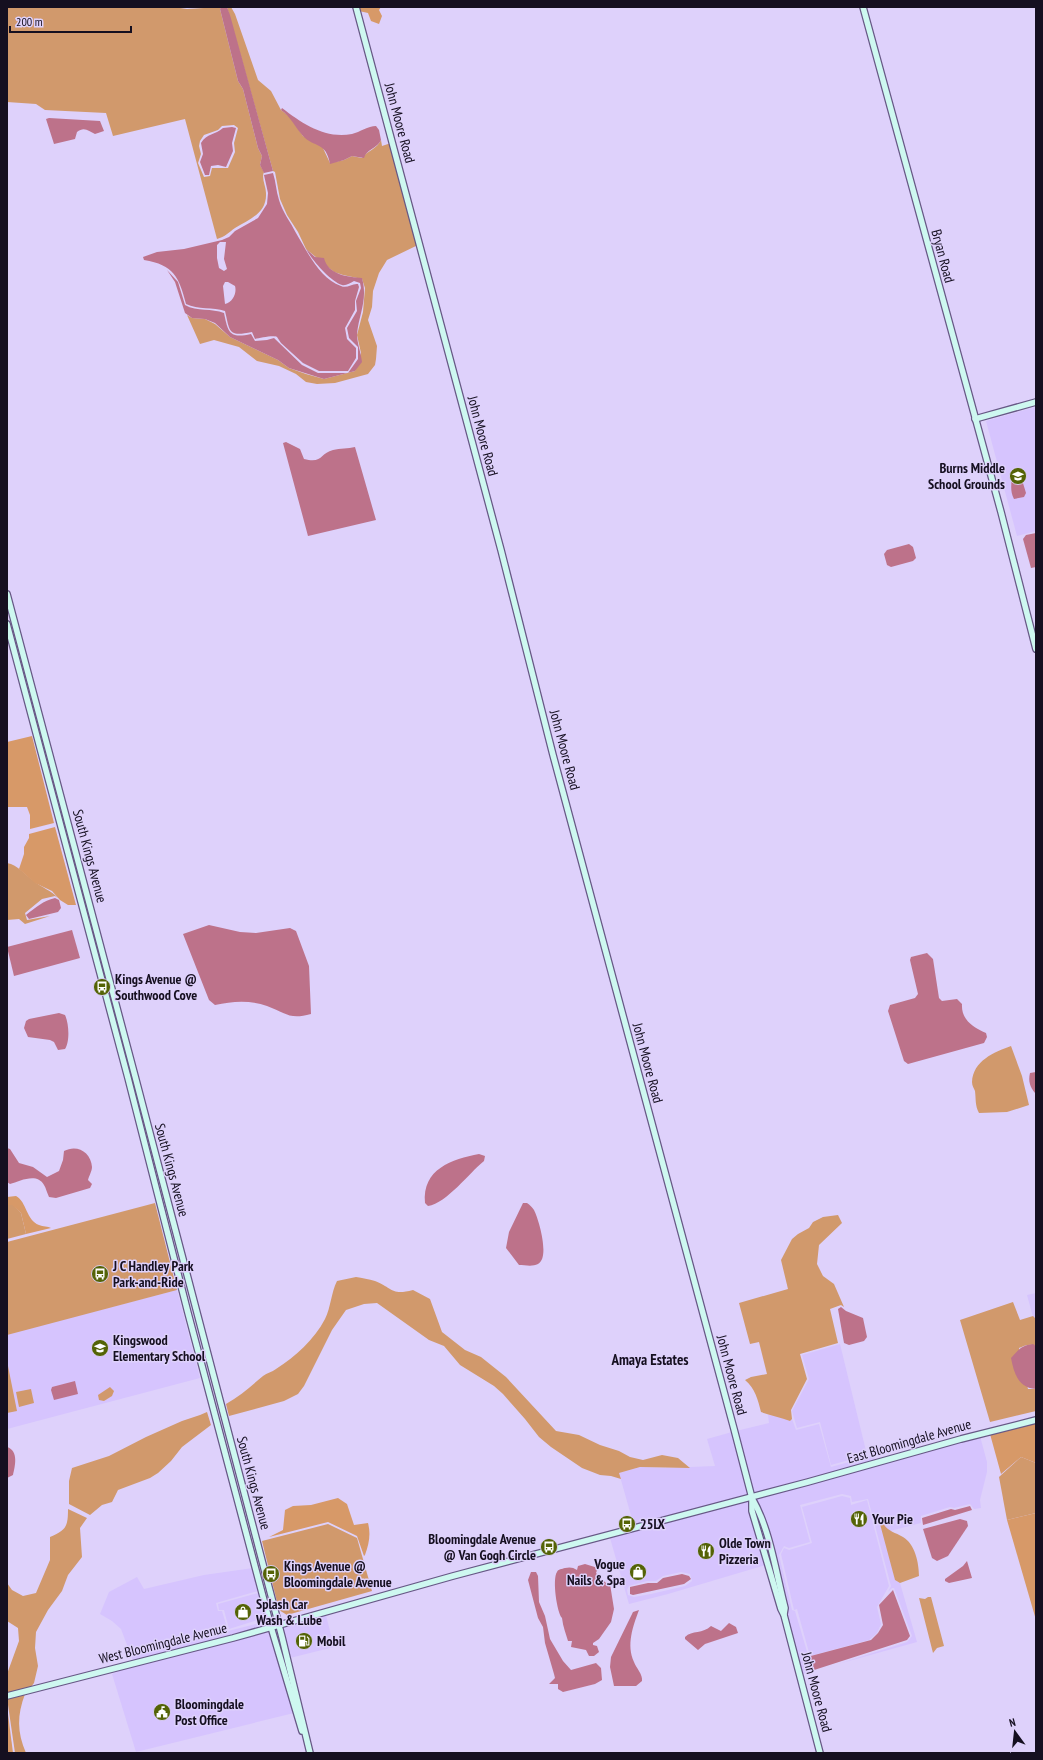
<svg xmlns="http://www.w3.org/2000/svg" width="1043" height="1760" viewBox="0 0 1043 1760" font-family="'PT Sans Narrow',sans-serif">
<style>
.built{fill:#d6c4fe;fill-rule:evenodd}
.green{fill:#d1996c;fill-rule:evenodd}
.forest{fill:#d79968}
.water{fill:#bd728a;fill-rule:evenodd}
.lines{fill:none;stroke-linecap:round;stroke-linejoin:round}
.secondary-casing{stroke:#675885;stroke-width:8}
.secondary{stroke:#cef8f0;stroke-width:5.5}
.labels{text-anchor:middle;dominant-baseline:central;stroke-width:3;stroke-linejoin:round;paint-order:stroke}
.street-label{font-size:14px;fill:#150f20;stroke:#ded1fb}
.poi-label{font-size:14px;font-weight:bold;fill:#150f20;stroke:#ded1fb;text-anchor:start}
.neighbourhood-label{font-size:15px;font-weight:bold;fill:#150f20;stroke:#ded1fb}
</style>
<rect width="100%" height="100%" fill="#ded1fb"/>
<g class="built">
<polygon points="1036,407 1036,531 1017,536 986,421"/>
<polygon points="177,1290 200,1378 7,1429 7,1334"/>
<polygon points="1036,1293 1036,1328 1027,1295"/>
<polygon points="840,1344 867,1455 831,1465 820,1422 797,1428 792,1411 809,1379 802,1355"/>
<polygon points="768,1415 778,1416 790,1421 792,1419 796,1430 819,1424 831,1467 874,1455 875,1460 753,1495 736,1431 769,1423"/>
<polygon points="732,1432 749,1496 634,1526 619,1473 640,1467 666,1468 715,1466 707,1439"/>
<polygon points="980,1436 987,1462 987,1472 980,1500 981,1508 974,1509 970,1504 954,1508 950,1507 921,1516 921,1523 890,1531 886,1530 883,1524 895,1580 900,1583 917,1642 838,1664 907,1642 912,1636 894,1588 892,1588 888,1592 891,1586 868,1499 852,1502 851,1496 842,1494 800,1505 810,1542 789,1548 784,1546 779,1555 792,1610 795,1611 808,1655 805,1657 810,1672 802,1674 760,1508 755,1499"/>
<polygon points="842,1496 850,1498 851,1505 867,1500 889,1586 877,1607 881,1624 877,1633 869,1640 810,1656 797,1609 794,1610 781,1554 784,1548 789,1550 812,1543 802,1507"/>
<path d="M750 1501 766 1565 668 1594 629 1604 610 1538ZM681 1572 690 1574 692 1581 685 1586 651 1594 634 1597 628 1595 627 1590 629 1586 647 1581H656L663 1576Z"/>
<path d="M253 1568 268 1626 133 1661 121 1629 112 1621 100 1614 109 1592 137 1577 144 1589 204 1575ZM258 1591 265 1613 263 1620 260 1623 228 1631 222 1611H218L216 1603Z"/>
<polygon points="258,1593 263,1613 261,1619 229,1629 224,1610 219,1610 218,1604"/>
<polygon points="326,1615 334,1647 290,1658 282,1627"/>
<polygon points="270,1630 294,1713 136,1752 112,1674 132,1666"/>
</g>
<g class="green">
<path d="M7 7H173L187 9 221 7 220 9 238 81 243 89 258 148 262 156 260 165 264 172C261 178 266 186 266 193 267 213 250 219 235 228 229 232 225 237 217 239L185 119 113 136 106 113 45 110 36 104 7 102ZM234 125 238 128 234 143 235 152 228 168H212L210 176 204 177 198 163 201 154 199 146 200 141 204 135 218 130 222 126Z"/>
<path d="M227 7H231L235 14 258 80 271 91 281 110 290 117 303 136 322 146 330 163 344 160 352 156 362 158C368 150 377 149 381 140L382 146 391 143 418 245 387 260 379 273 373 291 372 307 368 320 377 346 376 359 375 365 368 374 335 383 317 384 306 382 296 374 279 366 257 361 239 347 214 340 200 344 187 315 192 318 205 319 215 324 230 337 278 360 289 368 306 374 324 379 355 371 361 353 357 335 363 312 365 288 362 279 343 275 334 272 306 249 298 232 287 215 280 199 275 172 273 171Z"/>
<path d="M7 863C18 865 25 875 34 881 42 888 51 890 58 898L55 896 42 899 25 913 27 920 50 916 25 924 19 919 7 920Z"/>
<path d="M1011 1046 1022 1076 1029 1105 1007 1112 979 1113C975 1106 976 1099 975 1091 974 1088 972 1086 972 1082 973 1061 994 1052 1011 1046Z"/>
<polygon points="155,1203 177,1290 7,1335 7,1242"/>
<polygon points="12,1204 21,1213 26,1234 7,1239 7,1205"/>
<path d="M838 1215 842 1223 819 1245 817 1264 823 1276 834 1284 844 1307 841 1305 830 1309 838 1343 800 1354 807 1379 791 1410 792 1419 790 1421C781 1417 771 1416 761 1412 758 1400 755 1388 745 1380L751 1377 767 1374 759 1342 750 1344 739 1303 788 1289 781 1260 792 1239 798 1234 809 1228 813 1222 823 1217Z"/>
<path d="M356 1277C362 1278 369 1279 375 1281 393 1288 391 1296 413 1290L430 1299 442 1332 465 1350 481 1357 506 1377 556 1431 579 1435 600 1445 619 1451 630 1457 643 1460 662 1455 678 1458 690 1468 640 1467 619 1473 621 1479 611 1476 600 1475 582 1468 551 1447 539 1437 525 1419 503 1394 494 1386 460 1365 444 1346 429 1340 377 1303 364 1304 346 1310 332 1330 304 1386 298 1394 284 1401 229 1416 226 1404C240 1396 251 1386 263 1376 267 1373 272 1372 276 1369 296 1356 314 1340 325 1319 331 1307 331 1293 337 1281Z"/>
<path d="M1013 1302 1020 1320 1033 1316 1036 1319V1346C1030 1343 1024 1346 1019 1348L1028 1389H1036V1411L990 1422 960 1320Z"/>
<polygon points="7,1361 17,1411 7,1413"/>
<polygon points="110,1387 114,1391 112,1396 104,1401 99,1400 98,1395"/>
<polygon points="31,1389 34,1403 19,1407 16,1392"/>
<polygon points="207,1412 211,1425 182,1447 171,1461 158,1473 150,1478 118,1490 112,1502 102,1505 90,1515 69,1504 69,1481 72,1468 109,1456 146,1437 182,1421 200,1415"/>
<polygon points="1021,1457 1036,1463 1036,1513 1007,1520 999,1477"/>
<path d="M68 1509 87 1518 80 1528 82 1557 68 1575 62 1591 48 1610 36 1632 35 1648 38 1666 34 1683 31 1687 7 1693V1674L19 1641 18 1628 7 1621V1583L12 1590 23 1596 36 1593 50 1560V1537C66 1530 68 1527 68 1509Z"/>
<path d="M883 1523C888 1532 895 1532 903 1537 915 1544 919 1563 919 1576L900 1583 895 1580 880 1524Z"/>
<polygon points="328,1524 357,1538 372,1591 287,1615 279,1610 262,1541"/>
<polygon points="928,1597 931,1597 944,1646 937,1648 933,1653 919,1598 925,1599"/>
<path d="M25 1694C17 1715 17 1732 26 1753H15L7 1698Z"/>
</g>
<g class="forest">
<polygon points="358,7 381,7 379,10 382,16 379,24 371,21 368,13 359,11"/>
<polygon points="32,736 54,823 30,829 30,815 27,807 7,807 7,742"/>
<polygon points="55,827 76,905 68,905 60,900 52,891 35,883 19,869 24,854 24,847 29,838 29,834"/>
<path d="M16 1196C27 1202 26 1220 39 1225 43 1227 48 1226 51 1228L26 1234 21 1213 12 1205H7V1197Z"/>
<polygon points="1036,1423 1036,1463 1021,1457 1001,1474 990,1434"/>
<path d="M338 1498 347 1504 354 1525 368 1523C371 1534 369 1544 365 1555L364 1556 357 1536 328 1522 269 1537 283 1530 285 1510 293 1506 311 1505Z"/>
<polygon points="1036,1513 1036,1620 1007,1520"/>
<polygon points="7,1706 13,1753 7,1753"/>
</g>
<g class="water">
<polygon points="221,7 227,7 230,15 273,171 264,173 260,165 262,156 258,148 243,89 238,81 220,9"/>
<path d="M282 108C303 124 325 139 352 134 360 132 368 126 376 126L379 130 381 140C377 149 366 149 364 158L352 156 344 160 330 164C326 141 314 148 303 136 295 127 291 117 281 110Z"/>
<path d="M49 118 100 121 104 131 95 134C89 131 84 126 77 132L75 139 54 144 46 119Z"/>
<path d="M232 127 236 128 232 143 233 151 226 167 218 165 211 166 209 175H205L200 162 203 154 201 143C207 133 215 135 223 128Z"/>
<path d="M273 173C276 182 276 191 279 200 283 213 290 221 296 233 307 251 319 278 341 286 347 289 352 283 358 284L359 287 355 301V310L345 328 347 339 356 348V358L348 371H319L303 363 281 343 277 337C273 335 260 338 255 339L252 332C228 337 230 332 225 311 213 307 198 310 186 304 179 277 174 265 144 260L143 257 157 252 184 249 222 240 229 237 235 231 258 218 267 204 268 193 264 175ZM220 242H226L224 259 227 269 224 271 219 268 217 258V245ZM225 282H228L235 286C237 293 233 302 225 304L223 286Z"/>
<path d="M306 249 315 257 324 258C328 275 348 277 362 278 368 300 359 314 357 334 357 343 361 353 362 362L355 371 324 379 289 368 278 360 230 337 215 323 205 319 192 318 185 313 175 282 167 270 178 282 185 305C197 312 212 308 224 313 228 332 229 339 251 334L255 341 267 340 274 338 302 365 318 373H348L358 359V347L349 338 347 328 357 311 356 301 361 288 360 283 354 281C350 283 346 286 342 285 330 281 312 260 306 249Z"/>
<path d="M286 442 300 449 304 459C323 464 320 453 333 450 340 448 348 449 355 447L376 520 308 536 283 443Z"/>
<path d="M1019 470 1026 493 1024 497 1014 499C1009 490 1012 480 1013 471Z"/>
<polygon points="1036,533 1036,567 1031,568 1023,539 1026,535"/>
<polygon points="909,544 913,547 916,558 913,561 891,567 887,565 884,554 887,550"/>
<path d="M55 898 59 900 61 908 58 912 29 919 26 915C36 907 43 901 55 898Z"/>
<path d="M209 925 240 932 256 933 290 928 296 931 309 966 311 1014C289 1020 286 1013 267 1006 250 1000 233 1001 215 1005L209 1000 183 934Z"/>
<polygon points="72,930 80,958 14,976 7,947"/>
<path d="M927 953 933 959 939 998 942 1001 957 999 962 1004C961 1020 973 1027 986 1033L987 1037 984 1043 908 1064 904 1061 888 1011 890 1005 915 998 918 994 910 960 911 957Z"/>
<path d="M59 1013 65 1015C69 1023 70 1042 65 1049L58 1050 54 1042 50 1040 28 1037 24 1028 26 1021 29 1019Z"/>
<path d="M1036 1072V1093H1035C1030 1087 1028 1081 1030 1073Z"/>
<path d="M7 1148 10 1149 19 1163 33 1167 47 1177 59 1171 63 1160 64 1151C77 1144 91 1152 92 1167 92 1171 89 1176 88 1180L92 1184 90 1188 56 1198 49 1197C47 1193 46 1188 44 1185 37 1172 20 1181 10 1184L7 1182Z"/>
<path d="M479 1154 485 1156 484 1161C469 1173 447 1203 428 1206L425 1203C422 1169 452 1159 479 1154Z"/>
<path d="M523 1203H527C530 1205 532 1207 534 1210 539 1220 550 1258 538 1264 532 1267 525 1265 519 1265L506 1248 509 1232Z"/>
<polygon points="841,1307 846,1311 863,1318 867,1337 864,1341 849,1345 844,1343 838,1309"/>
<path d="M1033 1344 1036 1346V1389C1018 1388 1014 1373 1011 1358 1018 1350 1022 1345 1033 1344Z"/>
<polygon points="75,1381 78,1394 54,1400 51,1390 52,1387"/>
<path d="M7 1447C19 1451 15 1466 13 1475L7 1478Z"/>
<polygon points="970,1506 972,1510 923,1525 922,1518 951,1509 955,1510"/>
<polygon points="960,1519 967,1521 968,1526 948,1556 937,1561 932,1558 923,1529"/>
<polygon points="967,1561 972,1578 949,1583 945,1581 945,1579 963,1566"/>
<path d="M585 1564 598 1568 596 1573 607 1584H610L614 1609 611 1622 599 1639 593 1643V1645L597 1646 599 1652 594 1656H589L586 1650 571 1647 572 1641H568C566 1634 563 1627 562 1618 557 1613 552 1579 557 1572 558 1569 562 1569 565 1568 569 1567 573 1567 577 1570L578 1566Z"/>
<polygon points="531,1572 536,1572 538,1576 539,1602 545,1616 550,1639 563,1661 571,1670 596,1663 601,1668 602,1680 595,1684 563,1692 558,1689 558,1684 549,1684 555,1678 554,1674 545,1643 543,1627 538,1618 528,1580"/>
<polygon points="682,1574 689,1576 691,1579 684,1584 633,1595 630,1594 630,1587 648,1583 657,1583 663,1578"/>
<polygon points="893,1590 910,1636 907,1640 811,1671 807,1657 871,1640 878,1633 883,1625 879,1605"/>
<path d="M639 1610C633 1626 626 1645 634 1662 636 1668 643 1674 642 1681L636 1686H614L610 1667 611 1657 633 1612Z"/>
<path d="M729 1623 736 1627 738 1633 705 1644 698 1650 685 1639V1637C692 1630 703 1634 711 1626L721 1631Z"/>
</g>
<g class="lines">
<g class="secondary-casing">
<g id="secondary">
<polyline points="356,7 501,550 553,755 734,1429 752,1498 752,1511 781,1609 784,1615 820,1753"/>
<polyline points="863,7 1001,512 1036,649"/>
<polyline points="975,419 1036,402"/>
<polyline points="7,594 135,1076 282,1637 310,1753"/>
<polyline points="7,624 128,1078 188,1313 271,1627 302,1731"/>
<path d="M753 1500C770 1530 776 1573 785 1608L784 1614"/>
<polyline points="7,1696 233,1638 453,1576 808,1482 961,1439 1036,1420"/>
</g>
</g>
<use href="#secondary" class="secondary"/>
</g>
<defs>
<g id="school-disc" transform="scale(0.9)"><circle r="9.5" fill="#546306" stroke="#ded1fb"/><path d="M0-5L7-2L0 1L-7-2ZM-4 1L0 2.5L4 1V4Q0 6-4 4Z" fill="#fff"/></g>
<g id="bus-disc" transform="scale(0.9)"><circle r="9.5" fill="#546306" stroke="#ded1fb"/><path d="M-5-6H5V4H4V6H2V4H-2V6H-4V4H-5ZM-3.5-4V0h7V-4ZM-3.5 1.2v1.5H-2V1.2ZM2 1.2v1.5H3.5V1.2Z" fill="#fff"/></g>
<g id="restaurant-disc" transform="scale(0.9)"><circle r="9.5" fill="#546306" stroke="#ded1fb"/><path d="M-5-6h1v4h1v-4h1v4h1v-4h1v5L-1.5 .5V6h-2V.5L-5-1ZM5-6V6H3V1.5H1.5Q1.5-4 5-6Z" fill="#fff"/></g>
<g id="shop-disc" transform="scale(0.9)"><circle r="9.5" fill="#546306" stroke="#ded1fb"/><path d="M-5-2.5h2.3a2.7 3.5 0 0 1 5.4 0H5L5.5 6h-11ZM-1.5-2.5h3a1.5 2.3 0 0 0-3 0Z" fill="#fff"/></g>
<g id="fuel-disc" transform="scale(0.9)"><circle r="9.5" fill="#546306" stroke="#ded1fb"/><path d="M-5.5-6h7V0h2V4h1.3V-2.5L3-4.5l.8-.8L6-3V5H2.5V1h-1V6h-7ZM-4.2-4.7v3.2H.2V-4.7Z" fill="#fff"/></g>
<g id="civic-disc" transform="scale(0.9)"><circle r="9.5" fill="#546306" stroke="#ded1fb"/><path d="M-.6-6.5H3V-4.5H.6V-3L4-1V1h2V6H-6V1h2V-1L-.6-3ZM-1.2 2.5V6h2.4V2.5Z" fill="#fff"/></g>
</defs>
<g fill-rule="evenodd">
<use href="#school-disc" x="1018" y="476"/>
<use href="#bus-disc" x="102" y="987"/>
<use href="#bus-disc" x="100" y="1274"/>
<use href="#school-disc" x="100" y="1348"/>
<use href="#restaurant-disc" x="859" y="1519"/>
<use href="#bus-disc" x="627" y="1524"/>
<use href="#bus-disc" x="549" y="1547"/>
<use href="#restaurant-disc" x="706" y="1551"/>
<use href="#shop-disc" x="638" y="1572"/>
<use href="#bus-disc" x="271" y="1574"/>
<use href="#shop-disc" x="243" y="1612"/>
<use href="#fuel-disc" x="304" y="1641"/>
<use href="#civic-disc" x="162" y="1712"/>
</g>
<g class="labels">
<g class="street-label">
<text transform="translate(400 123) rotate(75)">John Moore Road</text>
<text transform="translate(943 256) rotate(75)">Bryan Road</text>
<text transform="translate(483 436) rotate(75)">John Moore Road</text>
<text transform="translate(565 750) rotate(75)">John Moore Road</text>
<text transform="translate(90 856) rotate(75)">South Kings Avenue</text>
<text transform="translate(648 1063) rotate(75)">John Moore Road</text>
<text transform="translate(172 1170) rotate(75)">South Kings Avenue</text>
<text transform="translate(732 1375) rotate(75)">John Moore Road</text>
<text transform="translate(909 1441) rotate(-16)">East Bloomingdale Avenue</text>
<text transform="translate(254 1483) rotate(75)">South Kings Avenue</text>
<text transform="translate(163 1643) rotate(-14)">West Bloomingdale Avenue</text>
<text transform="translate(817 1692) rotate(75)">John Moore Road</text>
</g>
<g class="poi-label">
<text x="1005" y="468" text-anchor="end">Burns Middle<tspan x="1005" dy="16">School Grounds</tspan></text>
<text x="115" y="979">Kings Avenue @<tspan x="115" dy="16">Southwood Cove</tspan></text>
<text x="113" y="1266">J C Handley Park<tspan x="113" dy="16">Park-and-Ride</tspan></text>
<text x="113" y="1340">Kingswood<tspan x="113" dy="16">Elementary School</tspan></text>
<text x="872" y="1519">Your Pie</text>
<text x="640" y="1524">25LX</text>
<text x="536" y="1539" text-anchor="end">Bloomingdale Avenue<tspan x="536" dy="16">@ Van Gogh Circle</tspan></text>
<text x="719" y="1543">Olde Town<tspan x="719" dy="16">Pizzeria</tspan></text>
<text x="625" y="1564" text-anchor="end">Vogue<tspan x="625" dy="16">Nails &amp; Spa</tspan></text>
<text x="284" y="1566">Kings Avenue @<tspan x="284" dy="16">Bloomingdale Avenue</tspan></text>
<text x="256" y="1604">Splash Car<tspan x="256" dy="16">Wash &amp; Lube</tspan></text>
<text x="317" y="1641">Mobil</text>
<text x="175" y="1704">Bloomingdale<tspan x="175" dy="16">Post Office</tspan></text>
</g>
<g class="neighbourhood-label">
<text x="650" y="1359">Amaya Estates</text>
</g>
</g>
<rect width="1043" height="1760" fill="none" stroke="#150f20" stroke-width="16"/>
<g transform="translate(1015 1732) rotate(345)" stroke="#ded1fb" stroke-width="3" paint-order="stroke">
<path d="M0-3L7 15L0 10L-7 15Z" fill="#150f20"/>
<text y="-6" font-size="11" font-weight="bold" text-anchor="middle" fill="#150f20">N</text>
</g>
<path d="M10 26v6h121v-6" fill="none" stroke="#150f20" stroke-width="2"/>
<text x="16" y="26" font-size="12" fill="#150f20" stroke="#ded1fb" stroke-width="3" paint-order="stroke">200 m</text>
</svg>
